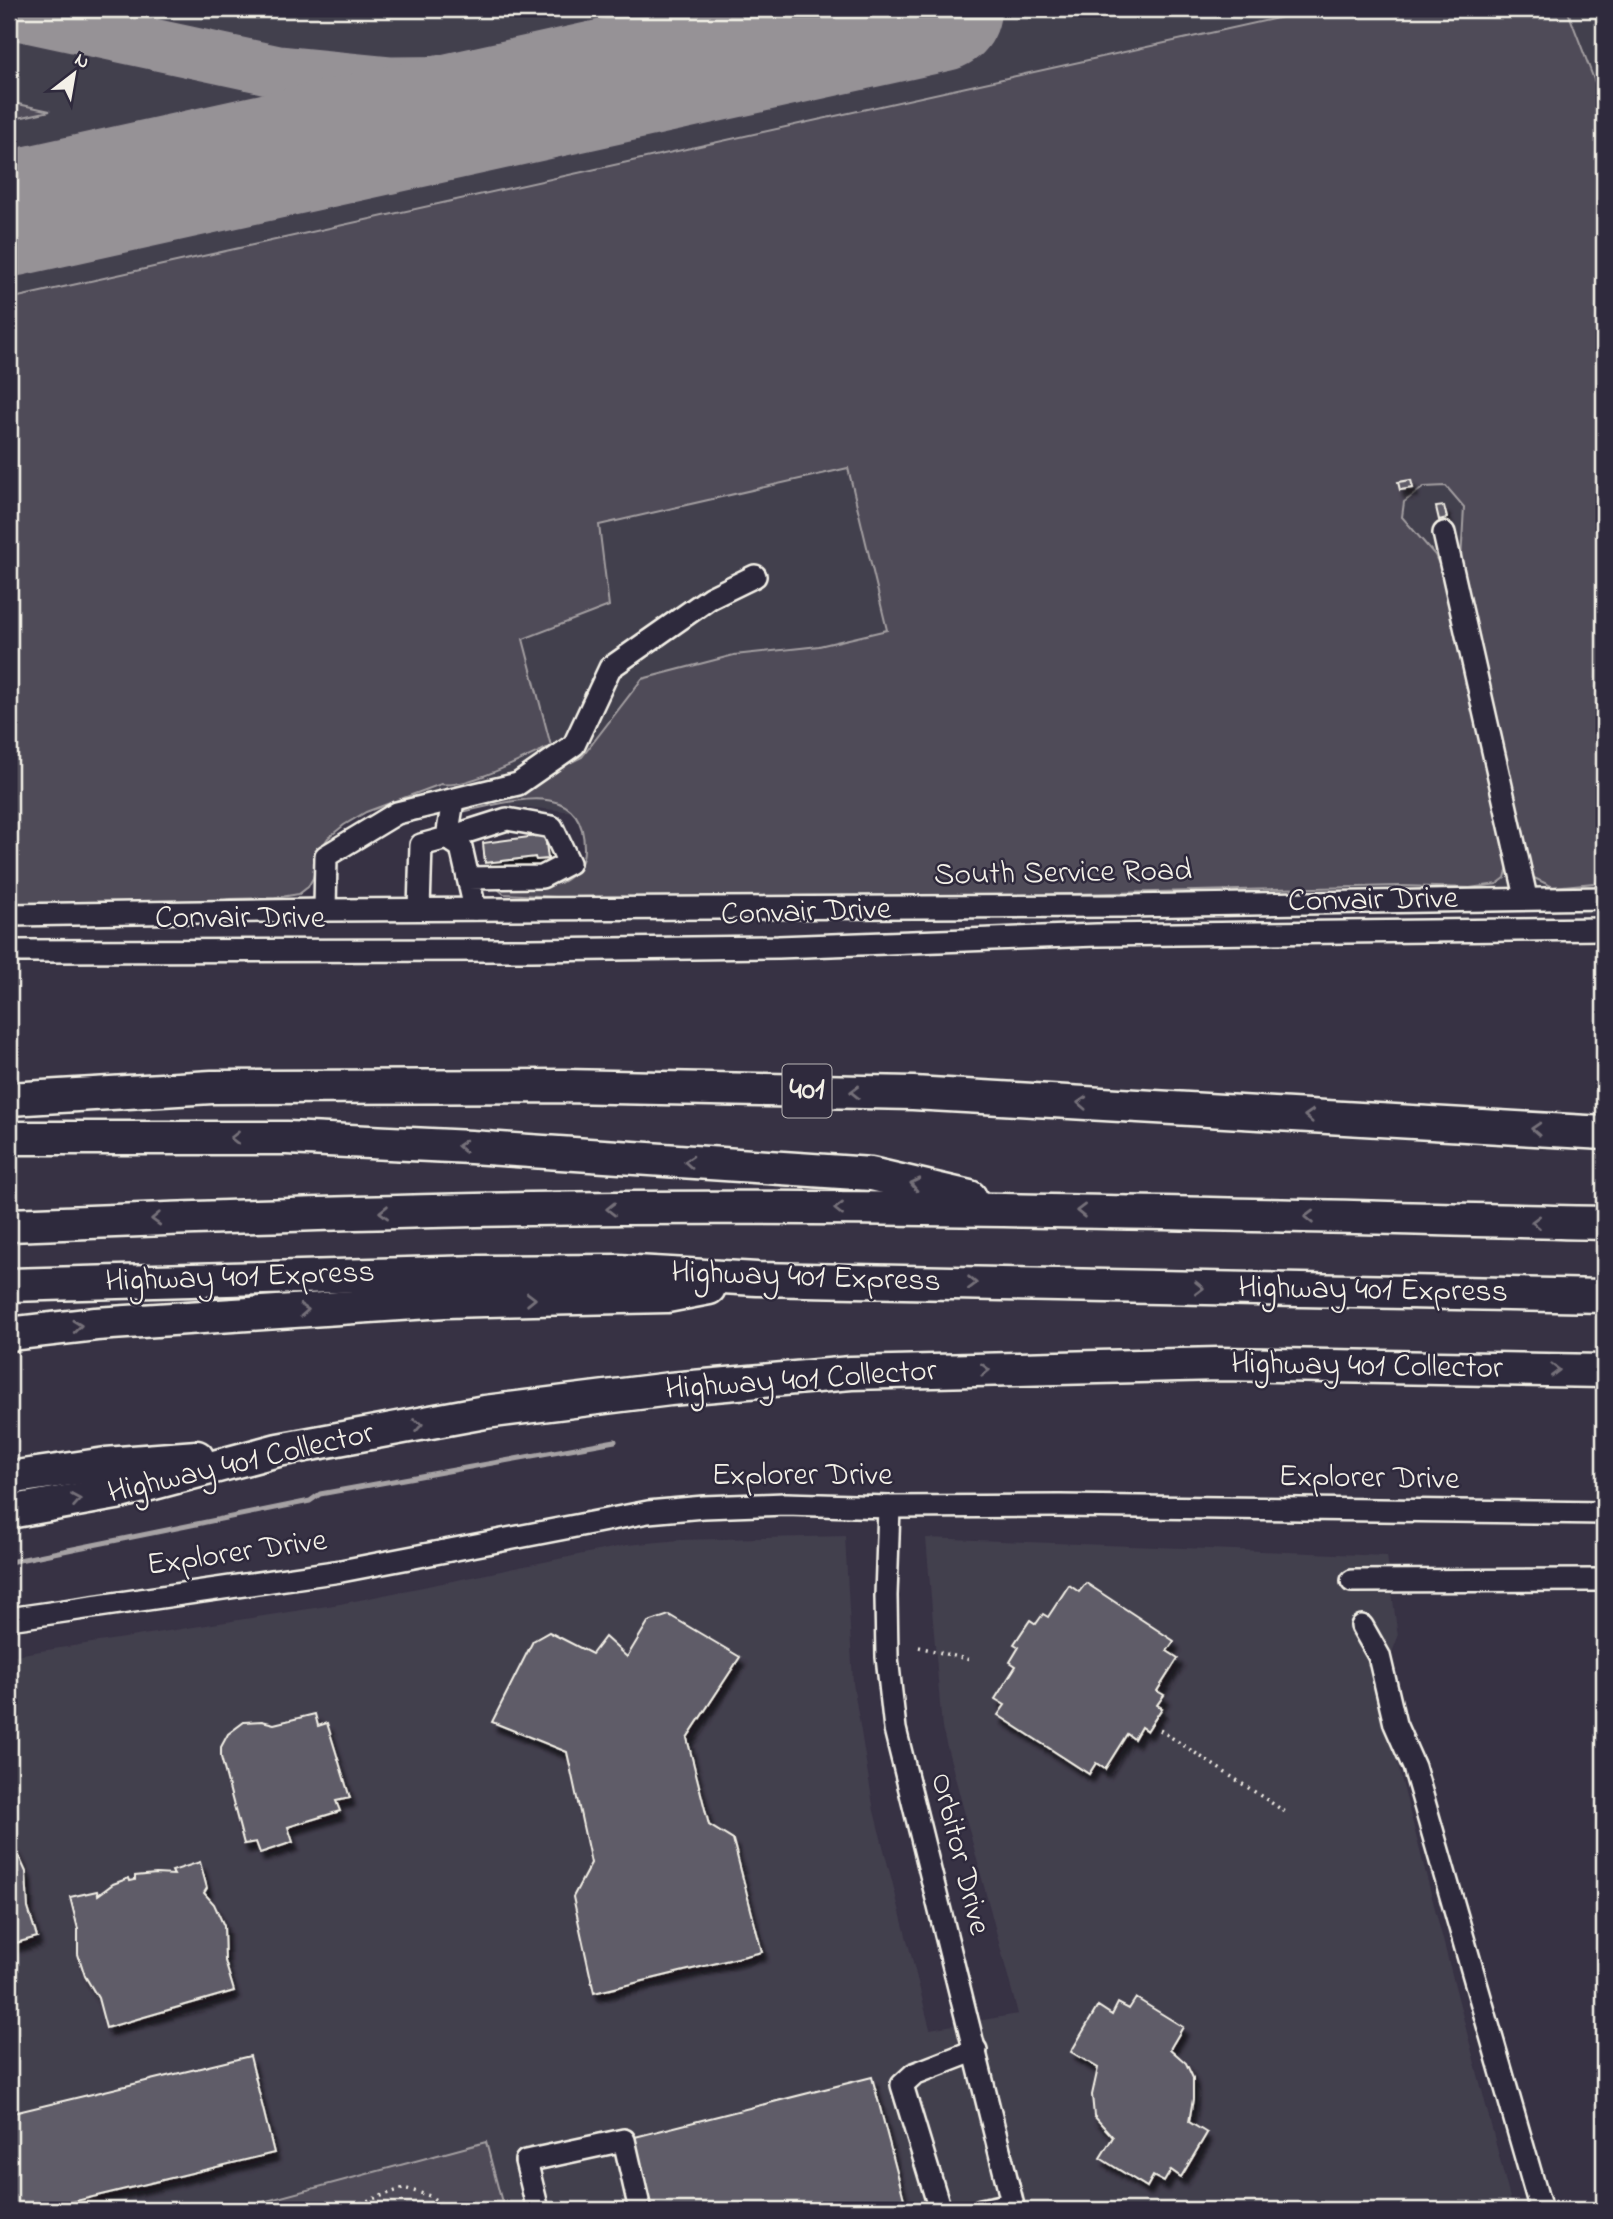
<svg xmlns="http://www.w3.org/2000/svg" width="1613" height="2219" viewBox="0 0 1613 2219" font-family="'Indie Flower',sans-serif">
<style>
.built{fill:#433f4e}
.green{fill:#504b59;stroke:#a29ea0;stroke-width:2}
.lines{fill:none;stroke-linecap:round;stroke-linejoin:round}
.stream{stroke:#a6a2a4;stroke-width:5}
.taxiway{stroke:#969296;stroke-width:51}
.runway{stroke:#969296;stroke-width:126}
.building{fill:#5f5c67;stroke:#f4f1e8;stroke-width:2;filter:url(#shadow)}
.minor-casing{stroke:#f4f1e8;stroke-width:26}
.highway-casing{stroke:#f4f1e8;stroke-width:37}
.path{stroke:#f4f1e8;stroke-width:3.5;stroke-dasharray:2 5;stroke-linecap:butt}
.minor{stroke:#2f2a3d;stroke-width:21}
.highway{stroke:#2f2a3d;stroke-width:32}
.oneway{stroke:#747079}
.labels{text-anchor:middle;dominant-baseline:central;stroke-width:5;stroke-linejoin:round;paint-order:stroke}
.shield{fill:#2f2a3d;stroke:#b9b5b5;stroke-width:2}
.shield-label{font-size:30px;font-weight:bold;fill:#f4f1e8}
.street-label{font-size:32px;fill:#f4f1e8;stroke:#2f2a3d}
</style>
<defs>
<filter id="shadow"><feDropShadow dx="4.5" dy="8" stdDeviation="2" flood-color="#0009"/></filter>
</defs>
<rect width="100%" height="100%" fill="#373244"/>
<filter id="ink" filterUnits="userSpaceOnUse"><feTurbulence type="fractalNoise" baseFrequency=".0143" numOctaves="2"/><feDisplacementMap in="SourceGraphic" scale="14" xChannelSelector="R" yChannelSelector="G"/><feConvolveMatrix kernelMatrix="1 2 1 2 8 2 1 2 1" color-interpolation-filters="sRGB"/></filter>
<g filter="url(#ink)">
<g class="built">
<polygon points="9,9 1604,9 1604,915 255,780 9,816"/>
<polygon points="845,1536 853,1683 874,1811 930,2029 1018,2014 942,1728 926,1538 1387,1556 1398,1637 1378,1689 1513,2210 504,2210 486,2142 233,2210 9,2210 9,1656 340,1604 627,1545 680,1540"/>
</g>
<g class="green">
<path d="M1318 9H1567L1604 106V882L1553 887 1532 877 1461 561 1464 507 1446 486 1424 487 1404 502 1402 517 1435 555 1446 580 1506 853 1508 867 1505 878 1497 884 1470 888 1400 886 985 896 573 898 504 894 493 885 560 883C574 876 584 865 584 849 585 774 505 804 460 812L465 803 553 771 582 757 642 679 734 655 819 646 887 630 848 468 599 525 609 606 523 639 551 746C527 757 466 789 441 784L366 812 344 825 328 838 320 850 313 878 308 887 299 894 275 898 230 899 179 907 9 905V299Z"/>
<polygon points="9,102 50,111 9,120"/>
<polygon points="486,2142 504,2210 233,2210"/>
</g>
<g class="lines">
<polyline class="stream" points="9,1562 310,1501 320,1494 615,1441"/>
<polyline class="taxiway" points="9,13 278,71 389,82 501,81 701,61"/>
<polyline class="runway" points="9,214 938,9"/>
</g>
<g class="building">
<polygon points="1411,480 1413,488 1400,490 1398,482"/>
<polygon points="1444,506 1447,518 1439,520 1436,507"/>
<polygon points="545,835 548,859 536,860 535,857 485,863 483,843"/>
<polygon points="1086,1583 1174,1641 1167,1651 1178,1658 1157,1691 1164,1695 1157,1705 1162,1708 1147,1731 1141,1727 1134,1739 1127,1734 1105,1769 1096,1763 1089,1774 998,1715 1005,1705 995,1699 1016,1666 1010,1662 1019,1647 1014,1644 1030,1620 1036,1624 1043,1614 1048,1617 1069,1585 1079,1592"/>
<polygon points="669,1615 740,1657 687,1738 709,1825 733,1840 762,1952 594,1993 573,1897 591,1863 567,1752 492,1722 533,1641 549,1632 592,1654 605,1637 627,1657 648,1622"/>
<polygon points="315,1714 318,1726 327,1723 350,1798 336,1801 340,1811 288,1827 293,1842 260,1853 256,1842 244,1844 221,1757 221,1747 228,1734 244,1722 262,1721 274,1724"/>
<polygon points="9,1841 16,1850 26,1872 28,1908 37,1937 9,1945"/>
<polygon points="200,1862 207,1888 204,1893 214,1904 224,1926 225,1961 234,1991 106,2028 98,1998 85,1976 78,1954 78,1929 70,1897 97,1891 98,1895 113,1884 129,1878 130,1881 135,1880 135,1876 156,1874 174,1875 172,1871"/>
<polygon points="1136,1998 1183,2027 1170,2049 1186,2063 1193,2078 1193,2099 1189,2122 1207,2133 1181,2177 1171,2170 1164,2182 1153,2176 1147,2187 1100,2158 1113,2137 1094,2116 1092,2095 1098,2068 1071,2052 1098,2006 1112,2015 1118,2003 1129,2009"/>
<polygon points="250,2056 274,2153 39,2210 9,2210 9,2114"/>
<polygon points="872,2077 904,2199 858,2210 649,2210 631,2138"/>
</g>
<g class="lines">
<g class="minor-casing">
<g id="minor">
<polyline points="1444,533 1526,897"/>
<polyline points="468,878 542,877 569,863 552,827 507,819 447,838 461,847 475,909"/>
<polyline points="419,909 421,845 447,838 453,800"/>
<polyline points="325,910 326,856 397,813 518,784 574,745 610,668 710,598 755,576"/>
<polyline points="9,915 325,910 1123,906 1604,898"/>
<polyline points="9,951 531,950 778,947 1097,935 1604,929"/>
<polyline points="889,1507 886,1596 887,1657 895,1729 1014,2210"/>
<polyline points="1352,1581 1604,1580"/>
<polyline points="9,1619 341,1571 648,1512 704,1507 785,1504 889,1507 1060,1506 1604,1513"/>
<polyline points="1362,1626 1379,1656 1395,1724 1414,1767 1541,2210"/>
<polyline points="538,2210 526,2161 624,2140 640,2210"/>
<polyline points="940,2210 902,2085 914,2074 976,2050"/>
<polyline points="981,2210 1012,2204"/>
</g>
</g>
<g class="highway-casing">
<g id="highway">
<polyline points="9,1099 212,1087 563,1086 913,1093 1604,1133"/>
<polyline points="9,1138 287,1138 471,1147 871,1174 970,1197"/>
<path d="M9 1225C182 1218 356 1212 530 1209 888 1204 1246 1215 1604 1223"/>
<polyline points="9,1285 479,1272 618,1271 757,1279 1604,1296"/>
<polyline points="9,1334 96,1324 445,1301 667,1296 709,1288"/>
<polyline points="9,1478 106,1464 197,1457"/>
<polyline points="9,1512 116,1493 278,1450 485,1412 670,1389 851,1373 1219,1364 1604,1371"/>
</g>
</g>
<g class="path">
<polyline points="919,1647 970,1660"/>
<polyline points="1160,1730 1287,1813"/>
<polyline points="341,2210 404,2188 430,2196 450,2210"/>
</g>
<use href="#minor" class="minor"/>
<use href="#highway" class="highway"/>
</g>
<defs><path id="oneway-chevron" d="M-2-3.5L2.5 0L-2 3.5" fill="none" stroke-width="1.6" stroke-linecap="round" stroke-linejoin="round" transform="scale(1.75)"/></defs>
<g class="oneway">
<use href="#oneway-chevron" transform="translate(855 1092) rotate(-179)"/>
<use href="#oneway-chevron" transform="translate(1082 1103) rotate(-177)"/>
<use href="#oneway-chevron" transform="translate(1309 1116) rotate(-177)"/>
<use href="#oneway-chevron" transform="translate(1536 1129) rotate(-177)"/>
<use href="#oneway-chevron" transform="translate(235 1138) rotate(-180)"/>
<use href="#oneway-chevron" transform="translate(462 1146) rotate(-177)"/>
<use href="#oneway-chevron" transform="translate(689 1162) rotate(-176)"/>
<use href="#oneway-chevron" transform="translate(915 1184) rotate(-167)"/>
<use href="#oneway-chevron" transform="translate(611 1209) rotate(180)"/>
<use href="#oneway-chevron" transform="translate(839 1209) rotate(180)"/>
<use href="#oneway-chevron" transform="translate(1081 1211) rotate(-179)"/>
<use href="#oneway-chevron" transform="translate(384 1212) rotate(179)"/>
<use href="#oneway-chevron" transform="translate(1309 1217) rotate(-179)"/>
<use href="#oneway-chevron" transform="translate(156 1219) rotate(178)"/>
<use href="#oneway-chevron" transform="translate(1536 1222) rotate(-179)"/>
<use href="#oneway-chevron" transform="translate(972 1283) rotate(1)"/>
<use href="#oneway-chevron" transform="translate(1199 1288) rotate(1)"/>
<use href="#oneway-chevron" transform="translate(531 1299) rotate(-1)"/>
<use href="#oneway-chevron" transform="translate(304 1310) rotate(-4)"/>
<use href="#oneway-chevron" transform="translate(77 1326) rotate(-6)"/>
<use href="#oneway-chevron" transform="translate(985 1370) rotate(-1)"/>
<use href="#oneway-chevron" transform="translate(1555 1370) rotate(1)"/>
<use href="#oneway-chevron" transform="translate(418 1425) rotate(-10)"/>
<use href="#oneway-chevron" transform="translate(76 1500) rotate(-10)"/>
</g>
</g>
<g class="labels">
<rect class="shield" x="782.5" y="1064.5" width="49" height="53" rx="5"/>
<g class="shield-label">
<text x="807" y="1091">401</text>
</g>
<g class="street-label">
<text transform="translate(1063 874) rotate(-1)">South Service Road</text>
<text transform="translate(1373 901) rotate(-1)">Convair Drive</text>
<text transform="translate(806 913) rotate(-2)">Convair Drive</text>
<text x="240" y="919">Convair Drive</text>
<text transform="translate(240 1278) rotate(-2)">Highway 401 Express</text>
<text transform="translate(806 1278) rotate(2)">Highway 401 Express</text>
<text transform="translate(1373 1291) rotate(1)">Highway 401 Express</text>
<text transform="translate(1367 1367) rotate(1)">Highway 401 Collector</text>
<text transform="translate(801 1381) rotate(-4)">Highway 401 Collector</text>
<text transform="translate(241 1464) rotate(-13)">Highway 401 Collector</text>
<text x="802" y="1476">Explorer Drive</text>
<text transform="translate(1369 1479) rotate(1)">Explorer Drive</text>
<text transform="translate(237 1554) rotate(-8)">Explorer Drive</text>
<text transform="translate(959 1854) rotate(76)">Orbitor Drive</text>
</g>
</g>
<rect width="1613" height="2219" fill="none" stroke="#2f2a3d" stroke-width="35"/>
<rect x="18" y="18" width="1578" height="2184" fill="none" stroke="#f4f1e8" stroke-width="2.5" filter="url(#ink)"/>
<g transform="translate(74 74) rotate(31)" stroke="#2f2a3d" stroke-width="5" paint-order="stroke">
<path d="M0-5L12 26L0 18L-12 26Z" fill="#f4f1e8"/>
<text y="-10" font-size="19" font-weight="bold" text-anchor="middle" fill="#f4f1e8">N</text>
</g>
</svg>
